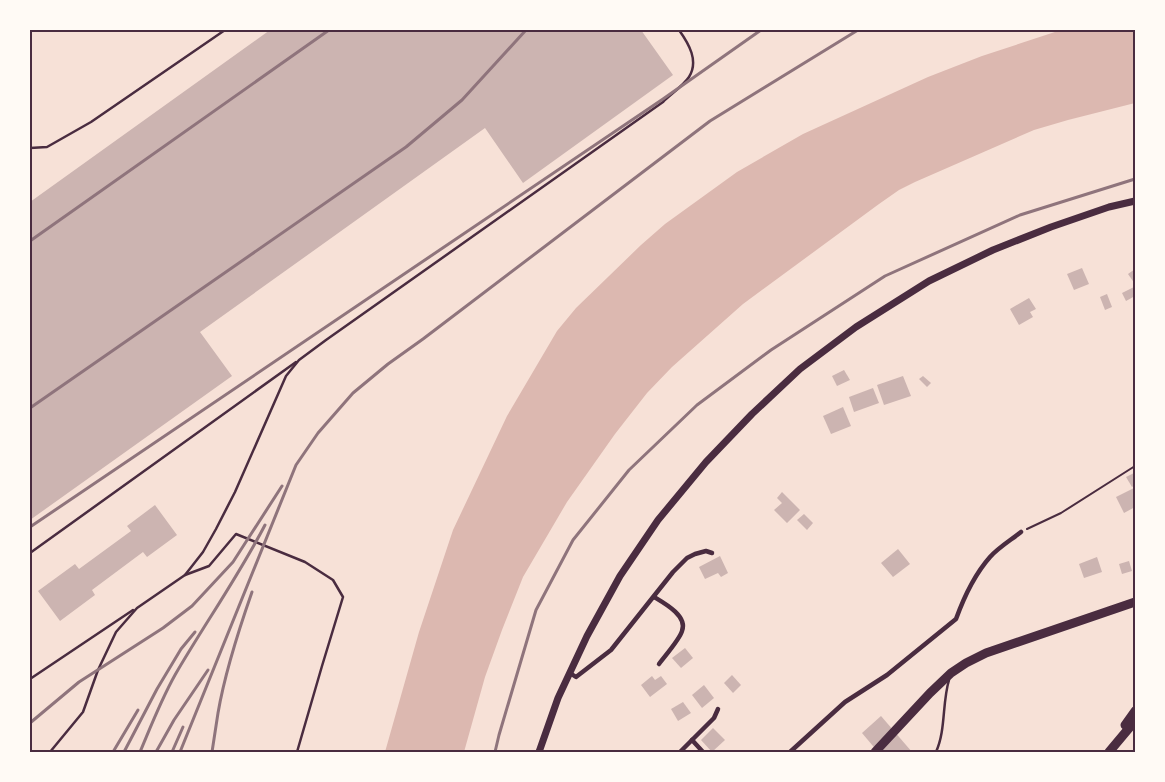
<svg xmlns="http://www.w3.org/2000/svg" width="1165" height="782" viewBox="0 0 1165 782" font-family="Signika,sans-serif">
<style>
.water{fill:#dcb8b0}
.building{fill:#ccb4b1}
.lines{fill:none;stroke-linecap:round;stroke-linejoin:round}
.path{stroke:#4a2c40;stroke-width:2}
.service{stroke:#4a2c40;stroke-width:2.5}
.minor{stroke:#4a2c40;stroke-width:4.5}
.primary{stroke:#4a2c40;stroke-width:7}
.motorway{stroke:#4a2c40;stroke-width:9}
.rail{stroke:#8f747c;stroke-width:3}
.neatline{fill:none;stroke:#4a2c40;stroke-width:2}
</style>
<rect width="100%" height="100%" fill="#f7e1d7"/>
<polygon class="water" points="1061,30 1135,30 1135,103 1068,120 1034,130 915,182 899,190 879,204 743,304 672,367 647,393 615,434 567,502 523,577 502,630 485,677 464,752 385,752 419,632 453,530 507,416 557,331 576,308 641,245 665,224 737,172 803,134 928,77 982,56"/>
<g class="building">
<polygon points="270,30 641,30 673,75 523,183 485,128 200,332 232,376 30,520 30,202"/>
<polygon points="1082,268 1089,284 1074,290 1067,274"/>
<polygon points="1135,269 1135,284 1128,274"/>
<polygon points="1134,287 1135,296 1126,301 1122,293"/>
<polygon points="1107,294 1112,307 1105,310 1100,297"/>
<polygon points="1029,298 1036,309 1030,312 1033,317 1019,325 1010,309"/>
<polygon points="844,370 850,380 837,386 832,376"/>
<polygon points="903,376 911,396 884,405 877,385"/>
<polygon points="923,376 931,383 927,387 919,379"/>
<polygon points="873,388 879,403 854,412 849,397"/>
<polygon points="843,407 851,426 831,434 823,416"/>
<polygon points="1134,473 1135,485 1132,487 1126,477"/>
<polygon points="1134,488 1135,507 1124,513 1116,497"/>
<polygon points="782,492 800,510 787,523 774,510 782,503 777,498"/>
<polygon points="155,505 177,535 147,557 143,552 92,590 95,595 60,621 38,591 75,564 79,569 131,531 127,526"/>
<polygon points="804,514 813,523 807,530 797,520"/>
<polygon points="898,549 910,564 893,577 881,563"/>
<polygon points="720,556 728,573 721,577 718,573 705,579 699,567"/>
<polygon points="1097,557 1102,572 1084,578 1079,564"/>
<polygon points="1129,561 1132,571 1122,574 1119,564"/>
<polygon points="685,648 693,658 681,668 672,658"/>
<polygon points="732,675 741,685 733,693 724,683"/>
<polygon points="652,676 655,680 661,676 667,684 650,697 641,685"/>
<polygon points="704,685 714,698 702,708 692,695"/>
<polygon points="683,702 691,713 678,721 671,709"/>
<polygon points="881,716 912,752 878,752 862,733"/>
<polygon points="713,728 725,740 712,752 701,740"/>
</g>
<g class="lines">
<polyline class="path" points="1027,529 1061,513 1135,466"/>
<g class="service">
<polyline points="30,148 47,147 91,122 225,30"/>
<polyline points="30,553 296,362"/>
<path d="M185 575 203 552 216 529 235 492 286 376 299 360 326 340 663 102C670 95 684 85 689 77 699 61 689 44 679 30"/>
<polyline points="30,679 133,610"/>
<polyline points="50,752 83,712 98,670 116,632 137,608 185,575 209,566 236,534 305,562 333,580 343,597 322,666 297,752"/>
<path d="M936 752C946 730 942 703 949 680"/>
</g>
<g class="minor">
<path d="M654 597C664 603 688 616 682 631 680 639 664 657 659 664"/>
<polyline points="570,673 576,677 611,650 673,572 687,558 695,554 706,551 712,553"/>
<polyline points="692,740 703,752"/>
<polyline points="680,752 714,718 718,709"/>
<path d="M790 752 845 702 887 675 956 619C964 597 975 574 990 557 999 547 1011 540 1021 532"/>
</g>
<polyline class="primary" points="539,752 558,698 587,636 620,576 658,520 706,462 752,414 800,369 856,327 929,281 993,250 1051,227 1109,207 1135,201"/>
<g class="motorway">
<polyline points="1125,725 1135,711"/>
<polyline points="875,752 930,693 951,673 966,663 986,653 1135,602"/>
<polyline points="1109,752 1135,721"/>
</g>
<g class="rail">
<polyline points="30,241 329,30"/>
<polyline points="30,408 406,147 462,100 526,30"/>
<polyline points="30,527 663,99 761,30"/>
<polyline points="30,723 79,682 163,628 192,606 233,562 282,486"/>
<polyline points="113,752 138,710"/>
<polyline points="124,752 157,689 181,649 195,632"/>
<path d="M140 752C151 726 161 700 175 675 204 625 238 577 265 525"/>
<polyline points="156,752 174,720 208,670"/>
<polyline points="172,752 183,727"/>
<polyline points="180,752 296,465 318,433 353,393 388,364 423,339 710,121 858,30"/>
<path d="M212 752C214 739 216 726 218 713 225 672 238 632 252 592"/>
<polyline points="495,752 499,735 536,610 573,540 629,470 697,405 771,350 885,276 1020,215 1135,179"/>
</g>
</g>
<rect width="1165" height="782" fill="none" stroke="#fffaf5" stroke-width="62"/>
<rect x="31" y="31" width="1103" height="720" class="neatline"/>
</svg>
